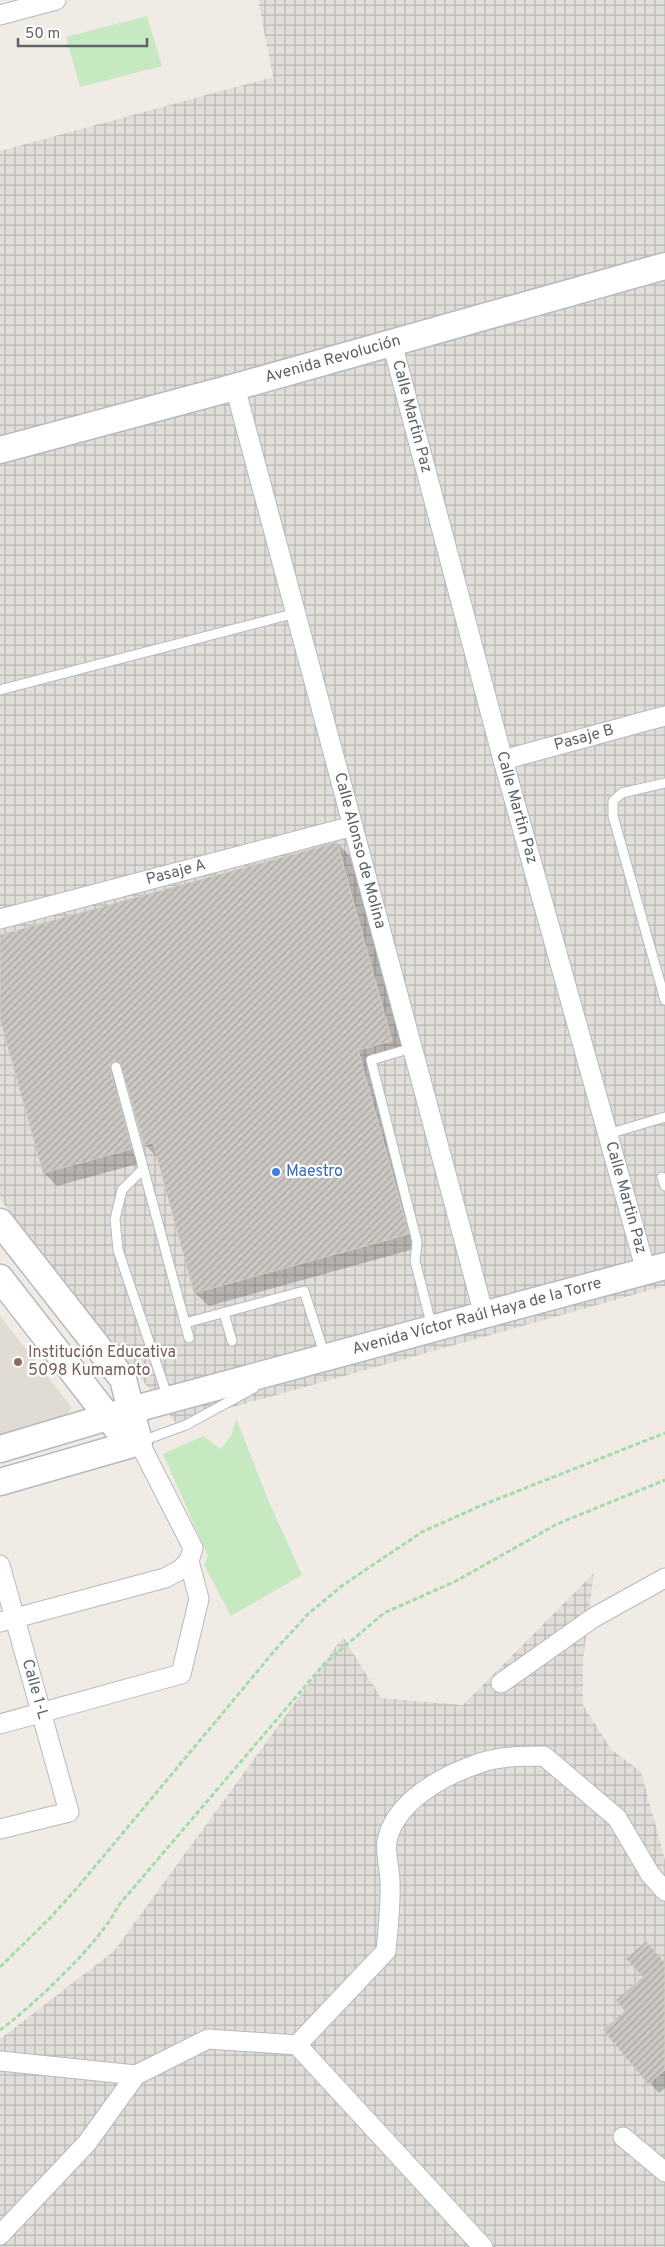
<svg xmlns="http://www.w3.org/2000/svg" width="665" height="2247" viewBox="0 0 665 2247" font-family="Overpass,sans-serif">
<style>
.industrial{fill:url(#industrial-grid)}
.education{fill:#e0dcd4}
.green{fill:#c7e9c1}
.shadow{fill:#0003}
.building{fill:url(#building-hatch);stroke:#d5cdc3}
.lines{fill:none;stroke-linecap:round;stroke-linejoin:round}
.lane-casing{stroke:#b6b9bd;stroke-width:11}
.street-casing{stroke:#b6b9bd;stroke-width:21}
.secondary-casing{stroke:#b4babe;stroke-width:29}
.path{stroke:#a3dca9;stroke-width:3;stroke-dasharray:5 2.5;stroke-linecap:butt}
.lane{stroke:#fff;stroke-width:9}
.street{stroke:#fff;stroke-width:19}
.secondary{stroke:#fff;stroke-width:26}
.shop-dot{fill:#3f7fe0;stroke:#fff;stroke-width:2}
.education-dot{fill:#8d6e63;stroke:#fff;stroke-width:2}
.labels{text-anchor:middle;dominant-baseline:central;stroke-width:4.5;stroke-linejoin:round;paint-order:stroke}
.street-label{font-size:16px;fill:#5d6367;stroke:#fff}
.shop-label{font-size:16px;fill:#366cbe;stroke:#fff;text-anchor:start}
.education-label{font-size:16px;fill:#785e54;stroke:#fff;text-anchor:start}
</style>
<defs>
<pattern id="industrial-grid" width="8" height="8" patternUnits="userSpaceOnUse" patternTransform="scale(1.25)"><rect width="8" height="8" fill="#e1deda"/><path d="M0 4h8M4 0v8" fill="none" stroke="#bab8b5"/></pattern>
<pattern id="building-hatch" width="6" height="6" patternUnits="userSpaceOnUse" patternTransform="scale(1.25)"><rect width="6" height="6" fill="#cbc7c2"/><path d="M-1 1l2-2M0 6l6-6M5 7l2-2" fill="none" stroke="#a8a5a1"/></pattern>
</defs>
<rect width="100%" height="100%" fill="#f0ece5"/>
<g class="industrial">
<polygon points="258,0 665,0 665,1286 176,1423 0,1199 0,151 273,77"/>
<polygon points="594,1573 583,1660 583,1705 611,1749 641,1772 665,1860 665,2247 0,2247 0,2039 114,1951 343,1637 381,1698 463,1705"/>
</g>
<polygon class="education" points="0,1316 72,1408 65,1416 0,1434"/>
<g class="green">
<polygon points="147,16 162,66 80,87 66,37"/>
<polygon points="236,1418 269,1502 302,1575 231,1616 204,1565 208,1556 163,1454 203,1436 221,1449 232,1434"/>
</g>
<g class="shadow">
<polygon points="337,843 350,856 405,1054 371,1063 421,1247 209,1306 195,1293 158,1158 145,1145 125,1075 123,1083 144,1162 57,1186 44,1173 0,1015 0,936"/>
<polygon points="665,1964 665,2088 659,2093 605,2030 627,2011"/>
</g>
<g class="building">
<polygon points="337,842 392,1041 358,1050 409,1234 194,1293 153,1143 144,1145 120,1062 112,1062 110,1069 132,1149 43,1173 0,1019 0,935"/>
<polygon points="646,1941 665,1963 665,2070 648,2084 603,2030 625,2011 616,2000 643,1977 626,1959"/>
</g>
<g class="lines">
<g class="lane-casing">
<g id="lane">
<polyline points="0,690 296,613"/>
<polyline points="665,783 622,793 613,801 613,816 665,1000"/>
<polyline points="412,1048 371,1060 417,1242 415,1261 432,1327"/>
<polyline points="116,1067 189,1338"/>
<polyline points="608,1134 665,1117"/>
<polyline points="143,1169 122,1190 115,1219 118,1250 168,1398"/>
<polyline points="662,1177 665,1186"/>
<polyline points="224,1313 232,1341"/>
<polyline points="185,1323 304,1291 325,1356"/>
<polyline points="142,1441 186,1425 254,1388"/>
</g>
</g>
<g class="street-casing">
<g id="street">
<polyline points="0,15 56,0"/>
<path id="s1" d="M392 343 503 760 646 1271"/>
<path id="s2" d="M235 387 484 1315"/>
<path id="s3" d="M503 760 665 716"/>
<path id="s4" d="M0 919 353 826"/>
<path id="s5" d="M0 1565 69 1812 0 1829"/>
<polyline points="0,1622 165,1578 180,1570 189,1561"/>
<polyline points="501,1683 593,1618 665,1578"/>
<polyline points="0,1724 181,1674 199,1599 189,1561 193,1548 139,1442"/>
<path d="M297 2045 386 1951C388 1929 391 1905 390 1882 390 1869 385 1854 387 1841 395 1801 444 1775 480 1763 501 1756 523 1756 544 1756L617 1818 650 1874 665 1891"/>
<polyline points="0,2061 136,2075 208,2039 297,2045 483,2247"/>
<polyline points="623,2137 665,2172"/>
<polyline points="0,2235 87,2143 136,2075"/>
</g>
</g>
<g class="secondary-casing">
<g id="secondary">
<path id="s6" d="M0 450 235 387 665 266"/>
<polyline points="0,1222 123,1379 139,1442 0,1482"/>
<polyline points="0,1278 119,1431"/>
<path id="s7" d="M0 1449 131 1410 665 1266"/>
</g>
</g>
<g class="path">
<polyline points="0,1967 50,1918 77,1888 276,1649 308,1614 343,1585 422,1532 480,1506 665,1433"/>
<path d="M0 2030C33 2006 102 1941 118 1906L324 1664 384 1613 456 1581 557 1524 665 1480"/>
</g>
<use href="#lane" class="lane"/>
<use href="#street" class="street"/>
<use href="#secondary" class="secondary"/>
</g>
<circle class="shop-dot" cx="276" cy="1172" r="5"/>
<circle class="education-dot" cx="18" cy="1362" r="5"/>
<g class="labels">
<g class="street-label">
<text stroke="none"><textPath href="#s6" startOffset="345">Avenida Revolución</textPath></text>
<text stroke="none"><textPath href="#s1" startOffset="76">Calle Martin Paz</textPath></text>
<text stroke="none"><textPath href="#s3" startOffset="84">Pasaje B</textPath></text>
<text stroke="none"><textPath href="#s1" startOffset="481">Calle Martin Paz</textPath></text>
<text stroke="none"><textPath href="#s2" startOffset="480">Calle Alonso de Molina</textPath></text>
<text stroke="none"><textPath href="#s4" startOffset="182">Pasaje A</textPath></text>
<text stroke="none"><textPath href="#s1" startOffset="886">Calle Martin Paz</textPath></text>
<text stroke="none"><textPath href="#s7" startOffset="495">Avenida Víctor Raúl Haya de la Torre</textPath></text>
<text stroke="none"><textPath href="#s5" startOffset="129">Calle 1-L</textPath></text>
</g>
<g class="shop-label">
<text x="286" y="1172">Maestro</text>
</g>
<g class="education-label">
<text x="28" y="1353">Institución Educativa<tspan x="28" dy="18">5098 Kumamoto</tspan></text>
</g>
</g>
<path d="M18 38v8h129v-8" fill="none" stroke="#5d6367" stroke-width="2.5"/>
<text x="25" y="38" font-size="15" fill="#5d6367" stroke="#ffffff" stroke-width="4" paint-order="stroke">50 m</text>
</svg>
